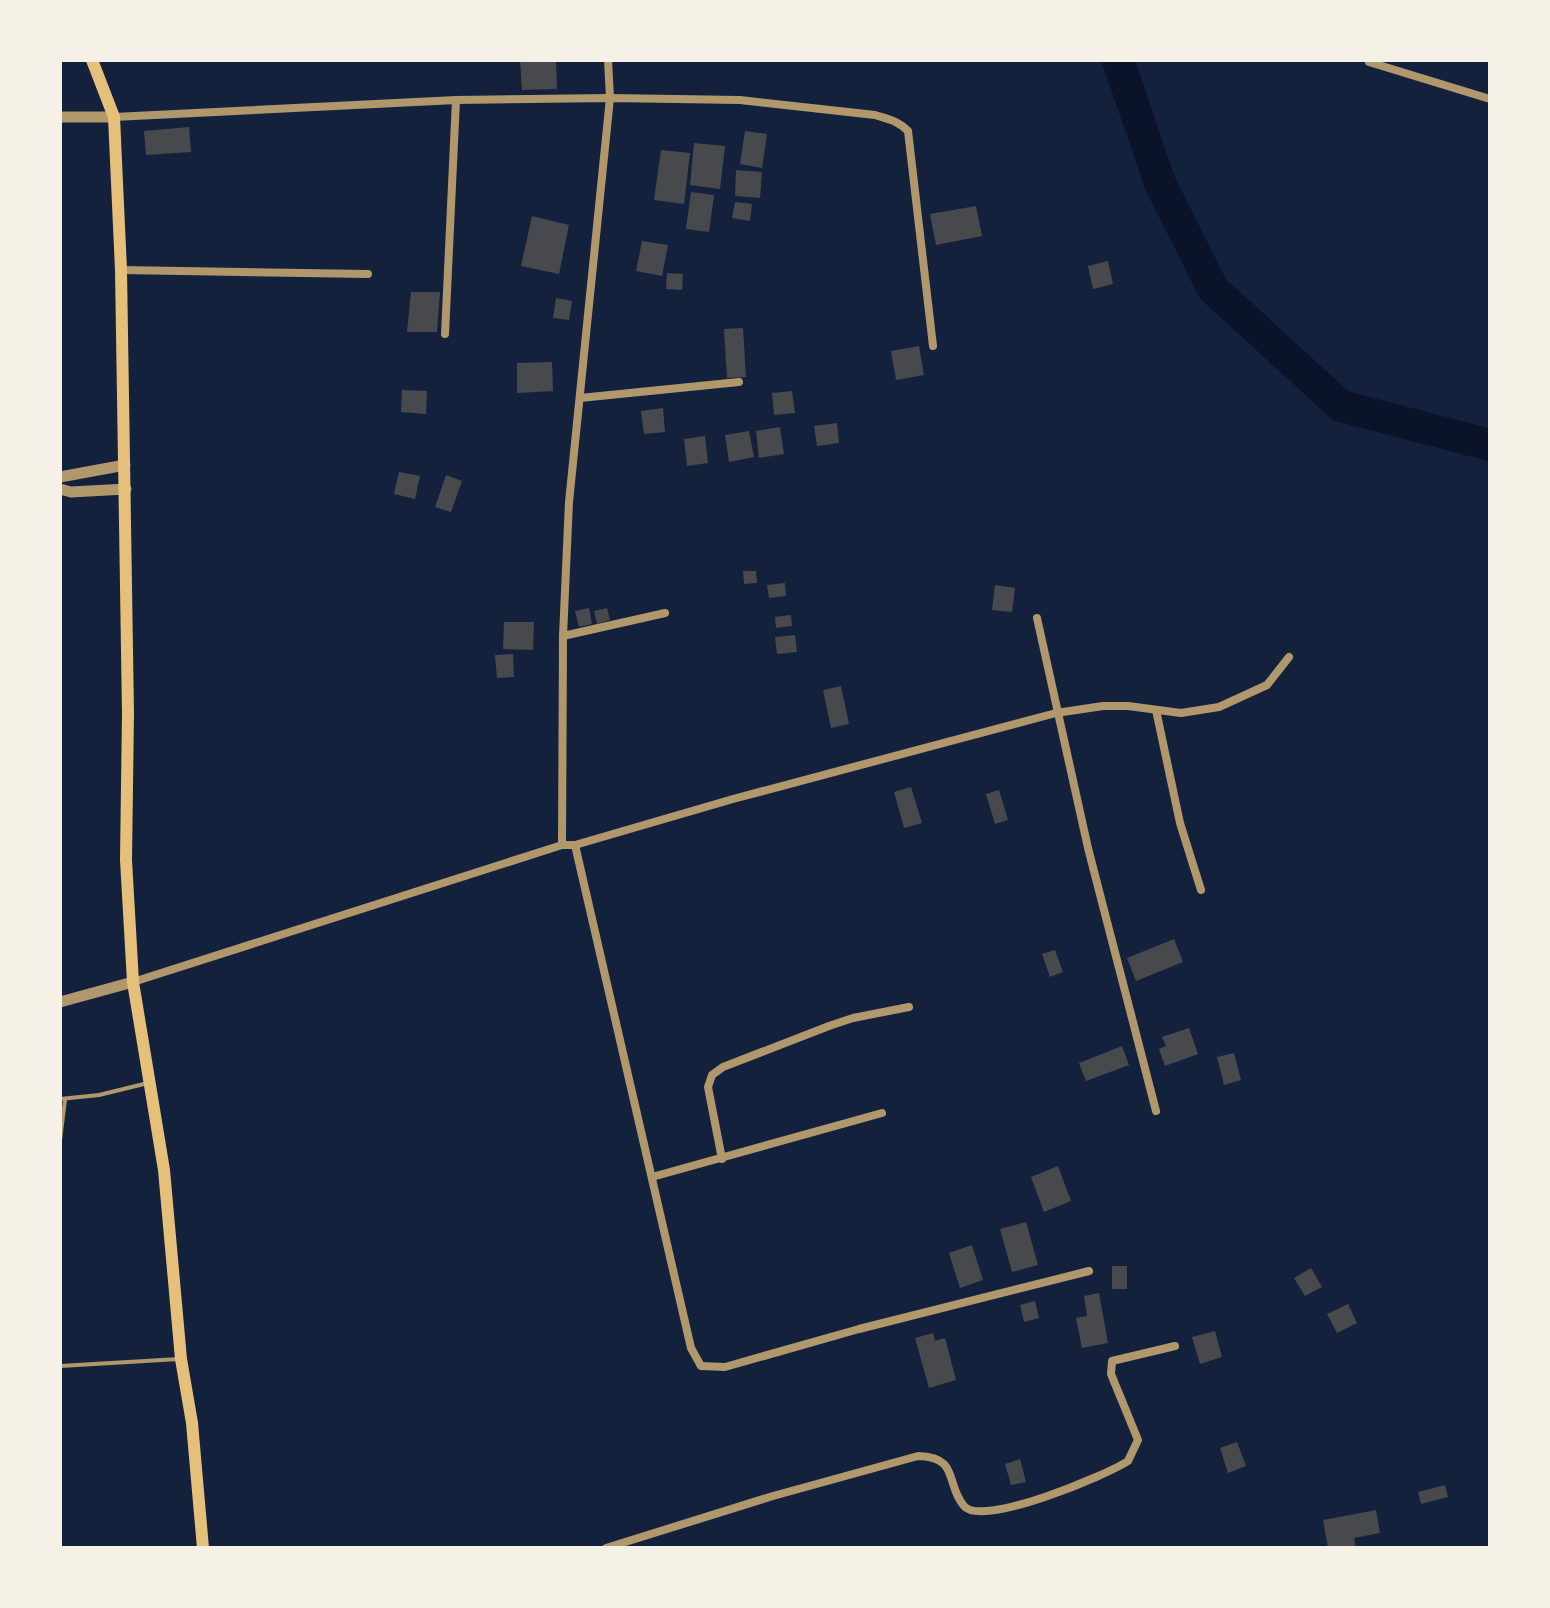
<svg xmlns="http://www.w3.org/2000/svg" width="1550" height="1608" viewBox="0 0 1550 1608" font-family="'DM Sans',sans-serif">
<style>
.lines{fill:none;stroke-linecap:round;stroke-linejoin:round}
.river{stroke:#0b132b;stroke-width:32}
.building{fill:#48494c}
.service{stroke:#b1986c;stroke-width:4}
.minor{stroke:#b1986c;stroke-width:8}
.tertiary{stroke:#b1986c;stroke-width:11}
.secondary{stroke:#e5c07b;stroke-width:12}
</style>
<rect width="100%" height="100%" fill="#14213d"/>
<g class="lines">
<polyline class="river" points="1118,60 1160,183 1213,289 1341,406 1490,445"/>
</g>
<g class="building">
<polygon points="520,60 556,60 557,89 522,90"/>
<polygon points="189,127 191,152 146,155 144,131"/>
<polygon points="745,131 767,134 762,168 740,164"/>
<polygon points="694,143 725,146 720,189 690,185"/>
<polygon points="661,150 690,153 684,204 654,200"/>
<polygon points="736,170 762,172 760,198 735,196"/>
<polygon points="691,192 714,195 709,232 686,229"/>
<polygon points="735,202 752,204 750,221 732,218"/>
<polygon points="976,206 982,236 936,245 930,214"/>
<polygon points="532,216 569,225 559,274 521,266"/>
<polygon points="642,241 668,245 662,276 636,271"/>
<polygon points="1108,261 1113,284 1093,289 1088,266"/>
<polygon points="667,273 683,274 682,290 666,289"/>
<polygon points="411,292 440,292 437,332 407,332"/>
<polygon points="556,298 572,301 569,320 553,318"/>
<polygon points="743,328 746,377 727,378 724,329"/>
<polygon points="919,346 924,375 896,380 891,351"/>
<polygon points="552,362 553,391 517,393 517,363"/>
<polygon points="402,390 427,391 426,414 401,412"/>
<polygon points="792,391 795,413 774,415 772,393"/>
<polygon points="663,408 665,432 644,434 641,411"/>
<polygon points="837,423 839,443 817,446 814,426"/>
<polygon points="780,427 784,454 759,458 756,431"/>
<polygon points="749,431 754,457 729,462 725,435"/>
<polygon points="705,436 708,463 687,466 684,439"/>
<polygon points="399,472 420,476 415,499 394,494"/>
<polygon points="446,475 462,481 451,512 435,507"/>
<polygon points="743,571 756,571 757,583 744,584"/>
<polygon points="785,583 786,596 769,598 767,585"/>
<polygon points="995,585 1015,588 1012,612 992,610"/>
<polygon points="589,608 592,624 579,627 575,611"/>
<polygon points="607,608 610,620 597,624 594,611"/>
<polygon points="791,615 792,626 776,628 775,617"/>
<polygon points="504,622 534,622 533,650 503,649"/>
<polygon points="795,635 797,652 777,654 775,637"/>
<polygon points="513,654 514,677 497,678 495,655"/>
<polygon points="841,686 849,724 831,728 823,690"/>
<polygon points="911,787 922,823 904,828 894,792"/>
<polygon points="999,790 1008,820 995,824 986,794"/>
<polygon points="1174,939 1183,962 1136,981 1127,958"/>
<polygon points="1055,950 1063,972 1050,977 1042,954"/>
<polygon points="1189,1028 1198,1054 1165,1066 1159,1049 1166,1046 1162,1037"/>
<polygon points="1122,1046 1129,1065 1086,1081 1079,1063"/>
<polygon points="1234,1053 1241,1080 1224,1085 1217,1057"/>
<polygon points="1058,1166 1071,1201 1044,1212 1031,1177"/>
<polygon points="1026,1222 1038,1265 1012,1272 1000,1229"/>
<polygon points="972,1245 983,1280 960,1288 949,1253"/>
<rect x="1112" y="1266" width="15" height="23"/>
<polygon points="1311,1268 1322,1287 1305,1296 1294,1278"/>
<polygon points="1099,1293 1108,1343 1082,1348 1076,1318 1087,1316 1084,1296"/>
<polygon points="1035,1301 1039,1318 1024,1322 1020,1305"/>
<polygon points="1348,1304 1357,1323 1337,1333 1327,1314"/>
<polygon points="1215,1331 1222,1357 1200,1364 1192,1337"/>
<polygon points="933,1333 935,1341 945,1338 956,1380 929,1388 915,1338"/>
<polygon points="1237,1442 1246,1466 1228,1473 1220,1448"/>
<polygon points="1020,1459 1026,1482 1011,1485 1005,1464"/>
<polygon points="1445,1485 1448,1497 1421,1504 1418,1492"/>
<polygon points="1376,1510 1380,1533 1354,1538 1356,1548 1328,1548 1323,1520"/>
</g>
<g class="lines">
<g class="service">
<polyline points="60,1099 99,1095 148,1083"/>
<polyline points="60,1140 65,1100"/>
<polyline points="60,1366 179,1359"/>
</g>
<g class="minor">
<polyline points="1369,62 1490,99"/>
<path d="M114 117 456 100 610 98 740 100 875 115C888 119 899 121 908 131L933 346"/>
<polyline points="121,270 368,274"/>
<polyline points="445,334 456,100"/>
<polyline points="580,398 739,382"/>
<polyline points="1037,618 1088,848 1156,1111"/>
<polyline points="563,636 665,613"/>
<polyline points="1156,710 1180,823 1201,890"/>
<polyline points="562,845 563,636 569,502 610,98 608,60"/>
<polyline points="575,845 691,1348 701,1366 725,1367 859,1329 1089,1271"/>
<polyline points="133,982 562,845 575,845 733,799 1056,713 1103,706 1128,706 1181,713 1219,707 1267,685 1289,657"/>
<polyline points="722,1159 708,1087 712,1075 723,1067 829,1026 853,1018 909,1007"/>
<polyline points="652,1177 882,1113"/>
<path d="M606 1548 773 1496 918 1456C960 1457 945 1484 964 1506 982 1528 1107 1475 1128 1461L1138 1440 1111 1374 1112 1361 1175 1346"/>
</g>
<g class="tertiary">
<polyline points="60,117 114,117"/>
<polyline points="60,477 125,465"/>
<polyline points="60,489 71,492 126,489"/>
<polyline points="60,1002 133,982"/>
</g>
<polyline class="secondary" points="92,60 114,117 121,270 128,713 126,860 133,982 164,1170 181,1359 192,1423 203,1548"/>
</g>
<rect width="1550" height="1608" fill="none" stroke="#f6f1e7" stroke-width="124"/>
</svg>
